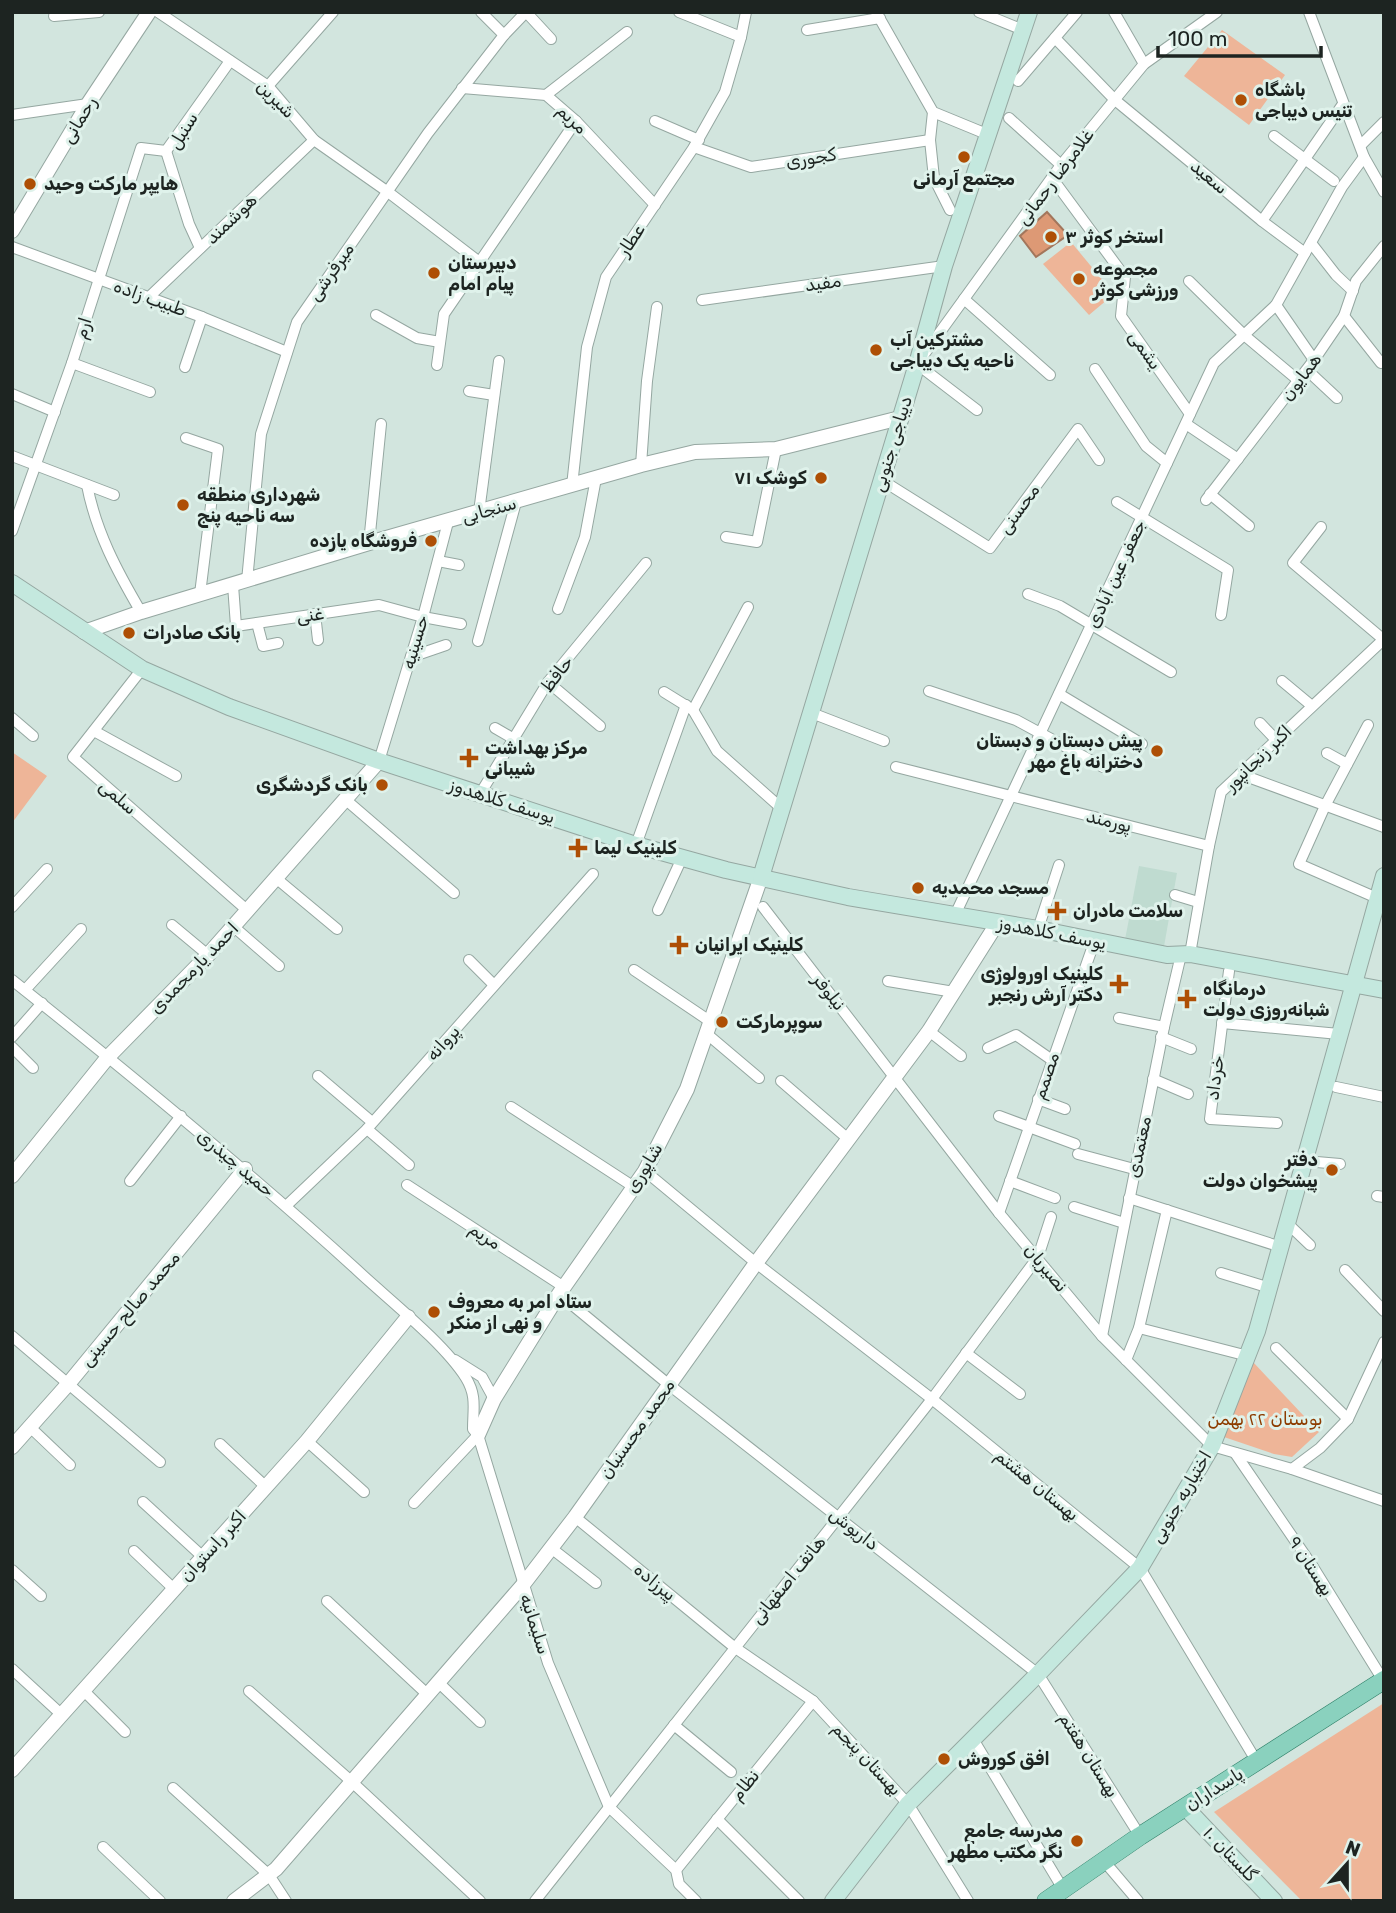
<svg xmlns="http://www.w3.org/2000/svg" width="1396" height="1913" viewBox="0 0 1396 1913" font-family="Rubik,'Noto Naskh Arabic',sans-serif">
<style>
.built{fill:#bfdbd0}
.green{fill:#eeb598}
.water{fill:#dd9975;stroke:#a3765c;stroke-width:2}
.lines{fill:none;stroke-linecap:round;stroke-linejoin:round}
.minor-casing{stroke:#95a7a1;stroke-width:12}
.tertiary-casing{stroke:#95a7a1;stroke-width:16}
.secondary-casing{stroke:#95a7a1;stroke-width:18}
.primary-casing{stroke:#31816a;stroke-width:19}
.minor{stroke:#fff;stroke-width:10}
.tertiary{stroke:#fff;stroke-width:14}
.secondary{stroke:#c4e8de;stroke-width:16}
.primary{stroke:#8ad1be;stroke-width:18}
.poi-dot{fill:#ae4f05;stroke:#dff2eb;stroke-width:2.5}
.labels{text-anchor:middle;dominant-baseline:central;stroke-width:6;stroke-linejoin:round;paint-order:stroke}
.poi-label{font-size:18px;font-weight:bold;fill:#1d2421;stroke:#dff2eb;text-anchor:start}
.street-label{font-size:18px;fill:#1d2421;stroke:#dff2eb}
.park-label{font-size:18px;fill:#8d3c00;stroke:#dff2eb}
</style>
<rect width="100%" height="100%" fill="#d2e5de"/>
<polygon class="built" points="1139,866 1177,873 1163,952 1124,945"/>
<g class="green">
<polygon points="1222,30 1285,75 1249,125 1184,76"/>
<polygon points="1071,242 1114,294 1089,315 1043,264"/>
<polygon points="12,752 47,776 12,823"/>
<polygon points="1253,1362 1319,1432 1292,1457 1274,1454 1224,1437"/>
<polygon points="1384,1703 1384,1901 1302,1901 1214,1812"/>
</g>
<polygon class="water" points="1047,212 1068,235 1036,257 1020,236"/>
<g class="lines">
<g class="minor-casing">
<g id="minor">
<polyline points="158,12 268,86 314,140 388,192 478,261"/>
<polyline points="481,12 504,35"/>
<polyline points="679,12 741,37"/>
<polyline points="876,12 933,112 989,135"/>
<polyline points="979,12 1023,30"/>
<polyline points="1114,12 1144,64"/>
<polyline points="1309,12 1364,157 1384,192"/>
<polyline points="54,16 99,12"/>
<polyline points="807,30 880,18"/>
<polyline points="1055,38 1115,100 1262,221 1305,253"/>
<polyline points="1018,81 1077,12"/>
<polyline points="268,86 333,12"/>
<polyline points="462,88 546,95 576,121 655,205"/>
<polyline points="546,95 627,32"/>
<polyline points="933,112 930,140 934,178 950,210"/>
<polyline points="12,115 88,104"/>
<polyline points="1009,118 1061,165"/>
<polyline points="655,121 699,140"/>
<polyline points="1274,136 1334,181"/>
<polyline points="1361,145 1384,122"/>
<polyline points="694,147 751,167 930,140"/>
<polyline points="166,151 230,61"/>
<polyline points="166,151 189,224 200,248"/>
<polyline points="1052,178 1125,277 1121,316 1190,414"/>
<polyline points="1262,221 1343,104"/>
<polyline points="1311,243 1336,275 1353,291"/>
<polyline points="12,247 202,317 287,352"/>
<polyline points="1189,281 1244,335 1299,381"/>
<polyline points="148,298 314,140"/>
<polyline points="964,299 1050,375"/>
<polyline points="702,300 944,266"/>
<polyline points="1276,305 1314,360"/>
<polyline points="376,315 417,338 440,342"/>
<polyline points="1344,316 1381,363"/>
<polyline points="72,363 150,392"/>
<polyline points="437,365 444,314 576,121"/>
<polyline points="185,367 202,317"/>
<polyline points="1095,369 1146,446 1167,463"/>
<polyline points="1307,370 1337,398"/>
<polyline points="469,391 494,395"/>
<polyline points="12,394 55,412"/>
<polyline points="977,410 917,364 1061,165 1144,64 1217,12"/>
<polyline points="1186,424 1238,459"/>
<polyline points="186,438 218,449 200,594"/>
<polyline points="12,456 114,495"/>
<polyline points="641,465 647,381 657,307"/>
<polyline points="880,479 990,548 1078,429 1099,460"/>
<path d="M87 485C96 532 117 571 141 612"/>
<polyline points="572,486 587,347 606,277 694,147 725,92 741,37 746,12"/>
<polyline points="1210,494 1249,526"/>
<polyline points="1206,500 1314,360 1344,316 1356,281 1384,246"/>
<polyline points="1117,502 1228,570 1221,615"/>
<polyline points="479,512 499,361"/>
<polyline points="1321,527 1293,563 1384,640"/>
<polyline points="12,531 72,363 141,148 166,151"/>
<polyline points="726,537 757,542 776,449"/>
<polyline points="369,543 381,424"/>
<polyline points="438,561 459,565"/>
<polyline points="247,581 261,434 297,322 428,133 504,35 526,12 551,39"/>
<polyline points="233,585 236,626 379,605 423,617 461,624"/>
<polyline points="1028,594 1060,606 1171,672"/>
<polyline points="558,609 585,537 596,478"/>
<polyline points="315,614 318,640"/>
<polyline points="257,623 263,646 278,643"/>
<polyline points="478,641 516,502"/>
<polyline points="411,657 446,645"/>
<polyline points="142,669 73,757 248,911"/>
<polyline points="1282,681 1312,706"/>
<polyline points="548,682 600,726"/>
<polyline points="929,691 1016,720 1103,767"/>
<polyline points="664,692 693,710 717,751 780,807"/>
<polyline points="1059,694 1142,744"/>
<polyline points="693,710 748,607"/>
<polyline points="809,712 884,741"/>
<polyline points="12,718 33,736"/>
<polyline points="1260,723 1276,740"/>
<polyline points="1368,725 1325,806 1299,864 1377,898"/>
<polyline points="495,728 514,739"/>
<polyline points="94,731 176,776"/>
<polyline points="1327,753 1347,764"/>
<polyline points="379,761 423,617 448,522"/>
<polyline points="896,767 1209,846"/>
<polyline points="1240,774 1384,827"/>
<polyline points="480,794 548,682 646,563"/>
<polyline points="346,800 454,893"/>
<polyline points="636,845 686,705"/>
<polyline points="277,879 337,929"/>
<polyline points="1175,895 1198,902"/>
<polyline points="12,907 47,869"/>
<polyline points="763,907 999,1213 1102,1336 1212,1446 1292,1469 1384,1501"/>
<polyline points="658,910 682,858"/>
<polyline points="955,915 1214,363 1276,305 1342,187 1364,157"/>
<polyline points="172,925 208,955"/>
<polyline points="234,927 279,966"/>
<polyline points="1038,929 1059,865"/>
<polyline points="1190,954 1209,846 1221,792 1383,640"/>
<polyline points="469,960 494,985"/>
<polyline points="634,970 711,1022"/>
<polyline points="1229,971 1210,1119 1277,1123"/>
<path d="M12 980C130 1074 246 1169 357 1270 389 1300 443 1342 466 1378 477 1396 473 1409 473 1429L478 1435 548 1663 609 1807 676 1870 679 1884 696 1901"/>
<polyline points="888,981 954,992"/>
<polyline points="25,990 81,929"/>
<polyline points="1119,1018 1164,1027"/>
<polyline points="1222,1023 1339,1034"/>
<polyline points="929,1031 961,1056"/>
<polyline points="707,1034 759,1078"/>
<polyline points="12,1037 42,1003"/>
<polyline points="1161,1037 1191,1049"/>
<polyline points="12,1047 33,1068"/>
<polyline points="988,1048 1016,1035 1052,1060"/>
<polyline points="318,1076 372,1122"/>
<polyline points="1153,1079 1188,1094"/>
<polyline points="781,1081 847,1138"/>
<polyline points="1336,1087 1384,1097"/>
<polyline points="1038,1099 1065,1109"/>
<polyline points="511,1107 634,1187"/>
<polyline points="999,1116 1075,1144"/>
<polyline points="367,1129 409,1165"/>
<polyline points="1078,1154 1134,1169"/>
<polyline points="1305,1161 1340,1164"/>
<polyline points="645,1171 756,1263 932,1399 1140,1568 1257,1762"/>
<polyline points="130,1181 181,1116"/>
<polyline points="1010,1181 1055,1198"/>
<polyline points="407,1185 564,1287"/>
<polyline points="1377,1196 1384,1197"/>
<polyline points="1129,1198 1281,1247"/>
<polyline points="286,1206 367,1129 593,874"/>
<polyline points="1074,1207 1124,1223"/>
<polyline points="999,1213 1095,940"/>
<polyline points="1288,1224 1310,1245"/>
<polyline points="1345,1270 1384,1311"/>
<polyline points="1221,1273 1270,1288"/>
<polyline points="559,1294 668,1384 1038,1674 1140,1836"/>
<polyline points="1139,1328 1248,1356"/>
<polyline points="12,1336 160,1462"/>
<polyline points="1102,1336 1164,1027 1180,959"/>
<polyline points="1276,1348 1348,1419"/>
<polyline points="966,1353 1020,1394"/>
<polyline points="455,1360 482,1377 494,1399"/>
<polyline points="1126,1360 1139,1328 1167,1210"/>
<polyline points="30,1427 70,1465"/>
<polyline points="307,1441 364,1492"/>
<polyline points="220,1444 266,1487"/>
<polyline points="1235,1453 1313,1567 1383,1680"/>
<polyline points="1292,1469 1320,1448 1348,1419 1384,1342"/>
<polyline points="143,1502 203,1557"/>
<polyline points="414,1503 478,1435"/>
<polyline points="575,1517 734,1647 813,1701 908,1804 968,1901"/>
<polyline points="551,1548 596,1583"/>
<polyline points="134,1551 174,1589"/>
<polyline points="12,1570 41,1596"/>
<polyline points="327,1601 427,1694"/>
<polyline points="12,1669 62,1715"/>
<polyline points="438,1682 480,1722"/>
<polyline points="84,1691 125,1732"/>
<polyline points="249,1691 351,1781 480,1901"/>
<polyline points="674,1725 731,1772"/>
<polyline points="973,1739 1063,1889"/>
<polyline points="173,1788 269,1875 286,1901"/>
<polyline points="717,1819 799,1901"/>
<polyline points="103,1847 160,1901"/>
<polyline points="1104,1861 1138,1901"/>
<polyline points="676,1870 813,1701"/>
<polyline points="535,1901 932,1399 1038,1257 1051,1217"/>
</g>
</g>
<g class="tertiary-casing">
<g id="tertiary">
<polyline points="12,231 88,104 149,12"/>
<polyline points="84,632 141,612 369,543 641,465 695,452 776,449 900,418"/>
<polyline points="12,1176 108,1057 208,955 379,761"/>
<polyline points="478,1435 494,1399 559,1294 645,1171 687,1089 761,877"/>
<polyline points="12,1447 69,1383 245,1169"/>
<polyline points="12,1770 307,1441 408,1317"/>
<polyline points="234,1901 276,1869 522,1586 575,1517 756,1263 929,1031 998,922"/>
</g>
</g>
<g class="secondary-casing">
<g id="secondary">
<polyline points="12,583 142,669 229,707 379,761 636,845 726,870 848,897 1038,929 1167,955 1190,954 1384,990"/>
<polyline points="761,877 917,364 944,266 1029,12"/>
<polyline points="1186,1808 1274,1901"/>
<polyline points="833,1901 908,1804 1038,1674 1140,1568 1212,1446 1257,1331 1384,876"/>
</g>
</g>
<g class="primary-casing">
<polyline id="primary" points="1046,1901 1140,1836 1384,1680"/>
</g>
<use href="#minor" class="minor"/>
<use href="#tertiary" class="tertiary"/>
<use href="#secondary" class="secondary"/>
<use href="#primary" class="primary"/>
</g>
<g class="poi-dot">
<circle cx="1241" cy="100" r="7"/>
<circle cx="964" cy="157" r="7"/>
<circle cx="30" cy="184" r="7"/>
<circle cx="1051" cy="237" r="7"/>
<circle cx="434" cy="273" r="7"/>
<circle cx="1079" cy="279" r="7"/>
<circle cx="876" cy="350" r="7"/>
<circle cx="821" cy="478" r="7"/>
<circle cx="183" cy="505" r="7"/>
<circle cx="431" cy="541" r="7"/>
<circle cx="129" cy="633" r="7"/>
<circle cx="1157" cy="751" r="7"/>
<path d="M465.5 747.5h7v7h7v7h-7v7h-7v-7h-7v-7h7z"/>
<circle cx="382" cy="785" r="7"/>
<path d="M574.5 837.5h7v7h7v7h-7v7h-7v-7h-7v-7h7z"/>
<circle cx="918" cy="888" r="7"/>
<path d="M1053.5 900.5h7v7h7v7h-7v7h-7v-7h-7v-7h7z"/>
<path d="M675.5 934.5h7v7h7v7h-7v7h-7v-7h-7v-7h7z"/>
<path d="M1115.5 973.5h7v7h7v7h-7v7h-7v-7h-7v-7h7z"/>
<path d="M1183.5 988.5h7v7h7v7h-7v7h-7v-7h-7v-7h7z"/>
<circle cx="722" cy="1022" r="7"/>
<circle cx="1332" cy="1170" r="7"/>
<circle cx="434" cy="1312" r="7"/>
<circle cx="944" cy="1759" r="7"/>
<circle cx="1077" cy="1841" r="7"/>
</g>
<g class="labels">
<g class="poi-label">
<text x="1255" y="90">باشگاه<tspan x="1255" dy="21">تنیس دیباجی</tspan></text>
<text x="964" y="179" text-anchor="middle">مجتمع آرمانی</text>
<text x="44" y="184">هایپر مارکت وحید</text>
<text x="1065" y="237">استخر کوثر ۳</text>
<text x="448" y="263">دبیرستان<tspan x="448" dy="21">پیام امام</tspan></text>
<text x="1093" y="269">مجموعه<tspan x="1093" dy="21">ورزشی کوثر</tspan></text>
<text x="890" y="340">مشترکین آب<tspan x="890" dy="21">ناحیه یک دیباجی</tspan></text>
<text x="807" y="478" text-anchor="end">کوشک ۷۱</text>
<text x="197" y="495">شهرداری منطقه<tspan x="197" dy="21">سه ناحیه پنج</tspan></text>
<text x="417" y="541" text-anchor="end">فروشگاه یازده</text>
<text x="143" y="633">بانک صادرات</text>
<text x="1143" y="741" text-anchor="end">پیش دبستان و دبستان<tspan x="1143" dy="21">دخترانه باغ مهر</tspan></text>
<text x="485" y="748">مرکز بهداشت<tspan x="485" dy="21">شیبانی</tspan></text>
<text x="368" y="785" text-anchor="end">بانک گردشگری</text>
<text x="594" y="848">کلینیک لیما</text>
<text x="932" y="888">مسجد محمدیه</text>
<text x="1073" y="911">سلامت مادران</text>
<text x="695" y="945">کلینیک ایرانیان</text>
<text x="1103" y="974" text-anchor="end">کلینیک اورولوژی<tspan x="1103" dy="21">دکتر آرش رنجبر</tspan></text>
<text x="1203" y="989">درمانگاه<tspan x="1203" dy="21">شبانه‌روزی دولت</tspan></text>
<text x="736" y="1022">سوپرمارکت</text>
<text x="1318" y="1160" text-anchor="end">دفتر<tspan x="1318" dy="21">پیشخوان دولت</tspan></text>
<text x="448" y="1302">ستاد امر به معروف<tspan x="448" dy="21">و نهی از منکر</tspan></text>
<text x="958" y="1759">افق کوروش</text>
<text x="1063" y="1831" text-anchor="end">مدرسه جامع<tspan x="1063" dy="21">نگر مکتب مطهر</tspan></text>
</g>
<g class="street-label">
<text transform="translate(276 99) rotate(45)">شیرین</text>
<text transform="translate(572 119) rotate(43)">مریم</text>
<text transform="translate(79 120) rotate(-59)">رحمانی</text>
<text transform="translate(183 131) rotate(-59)">سنبل</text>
<text transform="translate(811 158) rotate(-9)">کجوری</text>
<text transform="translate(1055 177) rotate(-53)">غلامرضا رحمانی</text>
<text transform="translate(1209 177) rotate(40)">سعید</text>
<text transform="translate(231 219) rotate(-44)">هوشمند</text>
<text transform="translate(631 240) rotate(-56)">عطار</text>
<text transform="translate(331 272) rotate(-55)">میرفرشی</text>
<text transform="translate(823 283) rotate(-8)">مفید</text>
<text transform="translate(150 298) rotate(20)">طبیب زاده</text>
<text transform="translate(83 328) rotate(-73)">ارم</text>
<text transform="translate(1145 350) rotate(55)">یشمی</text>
<text transform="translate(1301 377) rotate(-53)">همایون</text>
<text transform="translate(892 444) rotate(-73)">دیباجی جنوبی</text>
<text transform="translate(1019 509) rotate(-54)">محسنی</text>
<text transform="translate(489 510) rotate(-16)">سنجابی</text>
<text transform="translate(1116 574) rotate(-65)">جعفر عین آبادی</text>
<text transform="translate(310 615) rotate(-8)">غنی</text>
<text transform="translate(415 642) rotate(-74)">حسینیه</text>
<text transform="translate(557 674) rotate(-53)">حافظ</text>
<text transform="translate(1258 758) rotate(-44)">اکبر زنجانپور</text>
<text transform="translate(118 797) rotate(41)">سلمی</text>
<text transform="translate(502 801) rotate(18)">یوسف کلاهدوز</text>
<text transform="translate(1109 821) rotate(14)">پورمند</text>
<text transform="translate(1052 933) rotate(11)">یوسف کلاهدوز</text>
<text transform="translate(194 968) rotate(-46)">احمد یارمحمدی</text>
<text transform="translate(829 992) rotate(52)">نیلوفر</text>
<text transform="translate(443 1043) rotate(-48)">پروانه</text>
<text transform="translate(1046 1076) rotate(-71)">مصمم</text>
<text transform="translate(1215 1078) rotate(-83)">خرداد</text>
<text transform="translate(1139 1147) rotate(-78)">معتمدی</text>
<text transform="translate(236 1163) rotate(40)">حمید چیذری</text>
<text transform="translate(644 1168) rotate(-59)">شاپوری</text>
<text transform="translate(485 1236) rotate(33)">مریم</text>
<text transform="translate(1046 1268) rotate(50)">نصیریان</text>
<text transform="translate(130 1309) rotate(-50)">محمد صالح حسینی</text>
<text transform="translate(637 1429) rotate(-55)">محمد محسنیان</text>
<text transform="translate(1037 1485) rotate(39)">بهستان هشتم</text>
<text transform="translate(1181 1497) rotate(-60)">اختیاریه جنوبی</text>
<text transform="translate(854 1529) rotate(38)">داریوش</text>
<text transform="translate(213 1546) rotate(-48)">اکبر راستوان</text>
<text transform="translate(1311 1566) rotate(57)">بهستان ٩</text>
<text transform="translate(788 1580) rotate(-51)">هاتف اصفهانی</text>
<text transform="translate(655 1582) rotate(39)">پیرزاده</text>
<text transform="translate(535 1624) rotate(72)">سلیمانیه</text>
<text transform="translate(1089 1755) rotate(58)">بهستان هفتم</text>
<text transform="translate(867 1759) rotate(47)">بهستان پنجم</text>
<text transform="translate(745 1785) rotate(-51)">نظام</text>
<text transform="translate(1214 1789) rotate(-32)">پاسداران</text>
<text transform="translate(1230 1854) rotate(46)">گلستان ۱۰</text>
</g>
<g class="park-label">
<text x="1265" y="1419">بوستان ۲۲ بهمن</text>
</g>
</g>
<rect width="1396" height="1913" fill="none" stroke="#1d2421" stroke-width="28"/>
<g transform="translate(1347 1864) rotate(21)" stroke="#dff2eb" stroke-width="5" paint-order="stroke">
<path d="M0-5L12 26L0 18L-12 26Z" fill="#1d2421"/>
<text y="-10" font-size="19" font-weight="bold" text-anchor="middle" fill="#1d2421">N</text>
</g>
<path d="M1158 46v10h163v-10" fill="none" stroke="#1d2421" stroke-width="3.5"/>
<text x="1168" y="46" font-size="21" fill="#1d2421" stroke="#dff2eb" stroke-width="5" paint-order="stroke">100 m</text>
</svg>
